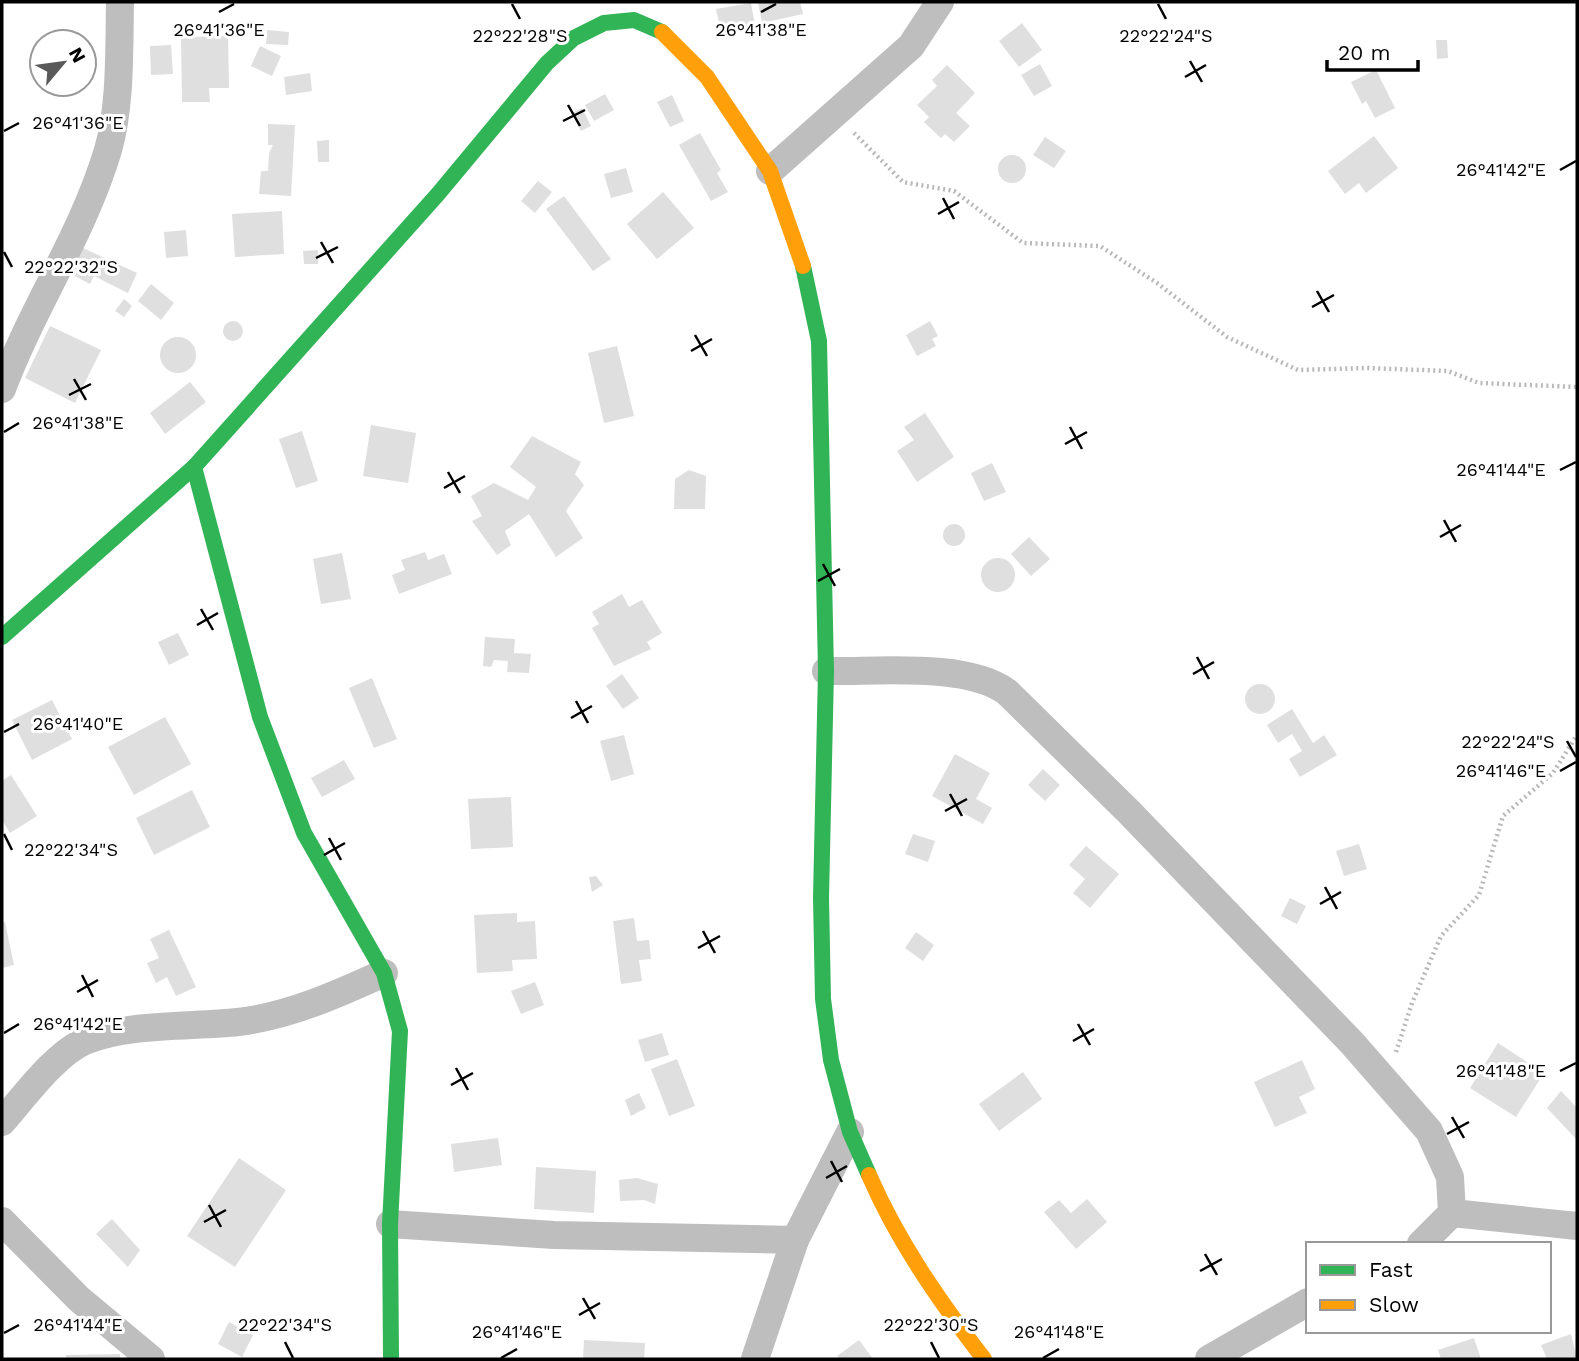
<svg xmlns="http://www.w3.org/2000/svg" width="1579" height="1361" viewBox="0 0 1579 1361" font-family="'Work Sans',sans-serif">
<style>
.building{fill:#dfdfdf}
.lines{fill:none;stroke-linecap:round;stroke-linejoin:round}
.path{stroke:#b9b9b9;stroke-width:4.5;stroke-dasharray:2 3.5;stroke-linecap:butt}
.street{stroke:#bebebe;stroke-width:28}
.fast{stroke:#30b455;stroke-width:16}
.slow{stroke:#ff9f0a;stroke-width:16}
.ticks{fill:none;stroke:#000;stroke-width:2.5}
.ticks-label{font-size:18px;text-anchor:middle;fill:#000;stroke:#fff;stroke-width:6;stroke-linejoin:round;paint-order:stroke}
</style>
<rect width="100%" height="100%" fill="#fff"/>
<g class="building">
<polygon points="758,2 800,2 803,14 762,23"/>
<polygon points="751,3 755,25 721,32 716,9"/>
<polygon points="1022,23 1042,50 1019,67 999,41"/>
<polygon points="267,30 289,32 288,45 266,44"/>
<polygon points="228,36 229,88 209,88 210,102 182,102 181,37"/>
<polygon points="1436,40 1447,40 1448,58 1437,59"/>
<polygon points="171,45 173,74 151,75 150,46"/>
<polygon points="260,46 281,56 272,76 251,66"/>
<polygon points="1040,64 1052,86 1034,96 1021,75"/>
<polygon points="947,65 975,93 956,113 970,126 954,142 945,134 941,138 924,122 929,117 917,105 937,86 932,80"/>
<polygon points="1376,70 1395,108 1375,118 1366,101 1362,104 1351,82"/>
<polygon points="310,73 312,91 286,95 284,77"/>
<polygon points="605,94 614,110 594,121 585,105"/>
<polygon points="672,95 684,121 670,127 657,102"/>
<polygon points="582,108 591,126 581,131 572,113"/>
<polygon points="268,124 295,125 291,196 259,194 261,171 268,171 269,153 273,145 268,145"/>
<polygon points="700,133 721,170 717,173 728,192 711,201 679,145"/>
<polygon points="1374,136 1398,168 1366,193 1359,183 1345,194 1328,171"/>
<polygon points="1045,137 1066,151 1054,168 1033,155"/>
<polygon points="329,140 329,162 318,162 317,141"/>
<circle cx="1012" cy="169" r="14"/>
<polygon points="626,168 633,192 611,198 604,174"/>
<polygon points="538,181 552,192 535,213 521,201"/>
<polygon points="663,192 694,228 657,259 627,224"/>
<polygon points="564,196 611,259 593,271 546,209"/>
<polygon points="282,211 284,254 235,257 232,214"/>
<polygon points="186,230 188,256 166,258 164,232"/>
<polygon points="81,247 137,273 128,293 94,276 90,284 69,273"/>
<polygon points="318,250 318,264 304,264 303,251"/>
<polygon points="151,284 174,303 161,320 138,301"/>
<polygon points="124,299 132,306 124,317 115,311"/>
<circle cx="233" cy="331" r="10"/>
<polygon points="930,321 938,336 932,339 936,346 917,356 906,335"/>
<polygon points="50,326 101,350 75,403 25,378"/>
<circle cx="178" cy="355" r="18"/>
<polygon points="617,346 634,416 604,423 588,353"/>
<polygon points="190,382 206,402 165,434 150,413"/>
<polygon points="925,413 954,457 917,482 897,451 914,440 904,427"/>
<polygon points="371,425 416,433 408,483 363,476"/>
<polygon points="302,431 318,481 296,488 279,439"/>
<polygon points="532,436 581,462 575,474 584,485 566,511 583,538 556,557 529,514 505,531 511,545 497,555 472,521 482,516 471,496 494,483 528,500 536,487 510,467"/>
<polygon points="992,463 1006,492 984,501 971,473"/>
<polygon points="689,470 706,476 705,509 674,509 675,479"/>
<circle cx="954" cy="535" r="11"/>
<polygon points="1029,537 1050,559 1031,576 1011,554"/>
<polygon points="425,552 428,560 444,554 452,574 399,594 392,575 405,570 401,560"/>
<polygon points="342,553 351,599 321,604 313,559"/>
<circle cx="998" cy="575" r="17"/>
<polygon points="622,594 629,607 642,600 662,633 647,642 651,649 614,666 592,628 599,624 592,612"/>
<polygon points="178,633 189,655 169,665 158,642"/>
<polygon points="485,637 515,639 514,653 531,654 529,673 507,672 508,661 494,660 491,667 483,666"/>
<polygon points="622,674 639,698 623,709 606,686"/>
<polygon points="372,678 397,739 374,748 349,688"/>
<circle cx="1260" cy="699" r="15"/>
<polygon points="52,700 72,739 32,760 12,720"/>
<polygon points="1292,709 1313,743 1324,735 1337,755 1300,777 1289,759 1302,751 1292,734 1278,743 1267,725"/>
<polygon points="165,717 191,764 134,795 108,747"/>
<polygon points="624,735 634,774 611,781 600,741"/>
<polygon points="955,754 990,773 976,799 992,808 983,824 932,796"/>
<polygon points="344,760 355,779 322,797 311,778"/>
<polygon points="1043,769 1060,785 1045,801 1028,785"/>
<polygon points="11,775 37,816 10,833 2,820 2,781"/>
<polygon points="192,790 210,827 154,855 136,818"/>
<polygon points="511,797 513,847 471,849 468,799"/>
<polygon points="913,834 935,841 928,862 905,854"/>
<polygon points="1359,844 1367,869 1344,876 1336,851"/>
<polygon points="1086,846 1119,874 1090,908 1073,893 1085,879 1069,865"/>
<polygon points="596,876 603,885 592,892 589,877"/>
<polygon points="1290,898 1306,906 1297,924 1281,916"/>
<polygon points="517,913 517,922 535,921 537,959 512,960 513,971 477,973 474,915"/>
<polygon points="634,918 637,941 649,940 651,959 639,960 642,981 621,984 613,921"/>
<polygon points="5,922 14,965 2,968 2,923"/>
<polygon points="169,930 196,987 176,996 167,977 156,983 147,963 159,958 150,939"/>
<polygon points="916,932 934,945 923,961 905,948"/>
<polygon points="535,982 544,1005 521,1014 511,991"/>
<polygon points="662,1033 669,1055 645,1062 638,1040"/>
<polygon points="1498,1043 1544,1073 1516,1117 1470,1088"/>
<polygon points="677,1059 695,1106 669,1116 651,1069"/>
<polygon points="1302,1060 1315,1089 1299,1097 1307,1113 1275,1127 1254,1082"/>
<polygon points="1023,1072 1042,1099 999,1131 979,1104"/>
<polygon points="1561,1091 1577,1108 1577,1140 1547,1108"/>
<polygon points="639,1093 646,1108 631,1116 625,1100"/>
<polygon points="498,1138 502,1165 454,1172 451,1144"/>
<polygon points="239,1158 286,1190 235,1267 187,1236"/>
<polygon points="536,1167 596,1171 594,1213 534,1209"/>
<polygon points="637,1178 658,1184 655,1204 644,1200 620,1201 619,1180"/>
<polygon points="1087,1199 1107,1222 1076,1249 1044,1212 1059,1200 1071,1213"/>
<polygon points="112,1219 140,1250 128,1267 96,1234"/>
<polygon points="229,1322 253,1335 242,1357 218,1344"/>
<polygon points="1571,1334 1577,1359 1547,1359 1541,1345"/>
<polygon points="1474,1338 1481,1359 1441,1359 1438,1350"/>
<polygon points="584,1340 645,1343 644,1359 583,1359"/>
<polygon points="859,1340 873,1359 840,1359 837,1356"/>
<polygon points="120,1354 120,1359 66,1359 66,1355"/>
</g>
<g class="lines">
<g class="path">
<polyline points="854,133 903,182 954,191 1023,243 1100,246 1157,283 1227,337 1298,370 1367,368 1448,371 1479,383 1577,387"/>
<polyline points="1396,1052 1412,1003 1441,936 1479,895 1503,816 1553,773 1577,735"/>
</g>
<g class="street">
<polyline points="770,171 911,46 940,2"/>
<path d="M2 389C32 308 83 234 108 150 121 105 119 48 120 2"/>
<path d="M826 671C877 672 966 662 1007 692L1129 812 1352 1043 1429 1131 1450 1177 1452 1213 1421 1244"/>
<path d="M2 1122C24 1097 55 1054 85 1041 128 1023 192 1027 238 1022 289 1016 338 994 384 973"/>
<polyline points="1452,1213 1577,1226"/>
<polyline points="2,1221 79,1299 151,1359"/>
<polyline points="390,1224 554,1235 795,1240"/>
<polyline points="755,1359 795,1240 850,1132"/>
<polyline points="1209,1359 1308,1302"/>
</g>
<g class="fast">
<polyline points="803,266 819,341 826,671 821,898 823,999 831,1060 850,1132 869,1175"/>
<polyline points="194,467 260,717 304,833 384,973 400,1031 390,1224 391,1359"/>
<polyline points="2,637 194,467 438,194 547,63 574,38 604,23 634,20 662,32"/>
</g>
<g class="slow">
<polyline points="662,32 707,77 770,171 803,266"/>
<path d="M869 1175C898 1242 940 1302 984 1359"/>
</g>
</g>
<path class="ticks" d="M512 4 520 19M1158 4 1166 19M219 12 234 4M761 12 776 4M1190 61 1202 82M1185 77 1206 65M568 105 580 126M563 121 585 110M4 131 19 123M1560 170 1576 161M943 198 954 219M938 214 959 202M321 242 333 263M4 252 12 267M316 258 338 247M1317 291 1329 312M1312 307 1334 295M695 335 707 356M691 351 712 339M74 379 86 400M69 395 91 384M1070 427 1082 449M4 432 19 423M1065 444 1087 432M1560 470 1576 462M448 472 460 493M444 488 465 476M1444 520 1456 542M1440 537 1461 525M823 564 835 586M818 581 840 569M201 609 213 630M197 625 218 613M1197 657 1209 679M1193 674 1214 662M576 701 588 723M571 718 592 706M4 732 19 724M1567 741 1576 757M1560 771 1576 762M950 794 962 816M945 811 967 799M4 834 12 850M329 838 341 860M324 855 345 843M1325 887 1337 909M1320 904 1341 892M703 931 715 953M698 948 720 936M82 975 93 997M77 992 98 980M1078 1024 1090 1045M4 1033 19 1024M1073 1041 1094 1029M456 1068 468 1090M1560 1071 1576 1063M451 1085 473 1073M1452 1117 1464 1138M1447 1134 1469 1122M831 1161 842 1182M826 1178 847 1166M209 1205 221 1227M204 1222 226 1210M1205 1254 1217 1275M1200 1271 1222 1259M583 1298 595 1319M579 1315 600 1303M4 1333 19 1325M285 1342 293 1358M931 1342 939 1358M501 1358 517 1349M1043 1358 1059 1349"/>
<g class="ticks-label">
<text x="219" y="36">26°41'36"E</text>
<text x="761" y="36">26°41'38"E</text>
<text x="520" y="42">22°22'28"S</text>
<text x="1166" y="42">22°22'24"S</text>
<text x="78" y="129">26°41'36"E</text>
<text x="1501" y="176">26°41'42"E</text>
<text x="71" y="273">22°22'32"S</text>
<text x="78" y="429">26°41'38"E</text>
<text x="1501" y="476">26°41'44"E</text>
<text x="78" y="730">26°41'40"E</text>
<text x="1508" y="748">22°22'24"S</text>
<text x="1501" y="777">26°41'46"E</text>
<text x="71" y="856">22°22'34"S</text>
<text x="78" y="1030">26°41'42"E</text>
<text x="1501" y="1077">26°41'48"E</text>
<text x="78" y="1331">26°41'44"E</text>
<text x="285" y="1331">22°22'34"S</text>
<text x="931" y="1331">22°22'30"S</text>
<text x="517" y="1338">26°41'46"E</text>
<text x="1059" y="1338">26°41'48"E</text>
</g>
<rect width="1579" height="1361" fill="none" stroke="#000000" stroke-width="7"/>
<rect x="1306" y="1242" width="245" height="91" fill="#ffffff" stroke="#999999" stroke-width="2"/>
<rect x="1320" y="1265" width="35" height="10" fill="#30b455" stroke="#999999" stroke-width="2"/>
<text x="1369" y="1277" font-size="21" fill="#000000">Fast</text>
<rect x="1320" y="1300" width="35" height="10" fill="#ff9f0a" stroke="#999999" stroke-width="2"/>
<text x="1369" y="1312" font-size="21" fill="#000000">Slow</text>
<g transform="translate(63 63) rotate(61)"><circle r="33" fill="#ffffff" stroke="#999999" stroke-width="2"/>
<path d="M0-5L12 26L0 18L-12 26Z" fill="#595959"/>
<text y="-10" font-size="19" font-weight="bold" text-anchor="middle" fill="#000000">N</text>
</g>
<path d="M1327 60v10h91v-10" fill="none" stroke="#000000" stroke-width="3.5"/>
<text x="1338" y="60" font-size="21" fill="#000000" stroke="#ffffff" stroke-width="5" paint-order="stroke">20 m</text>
</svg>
